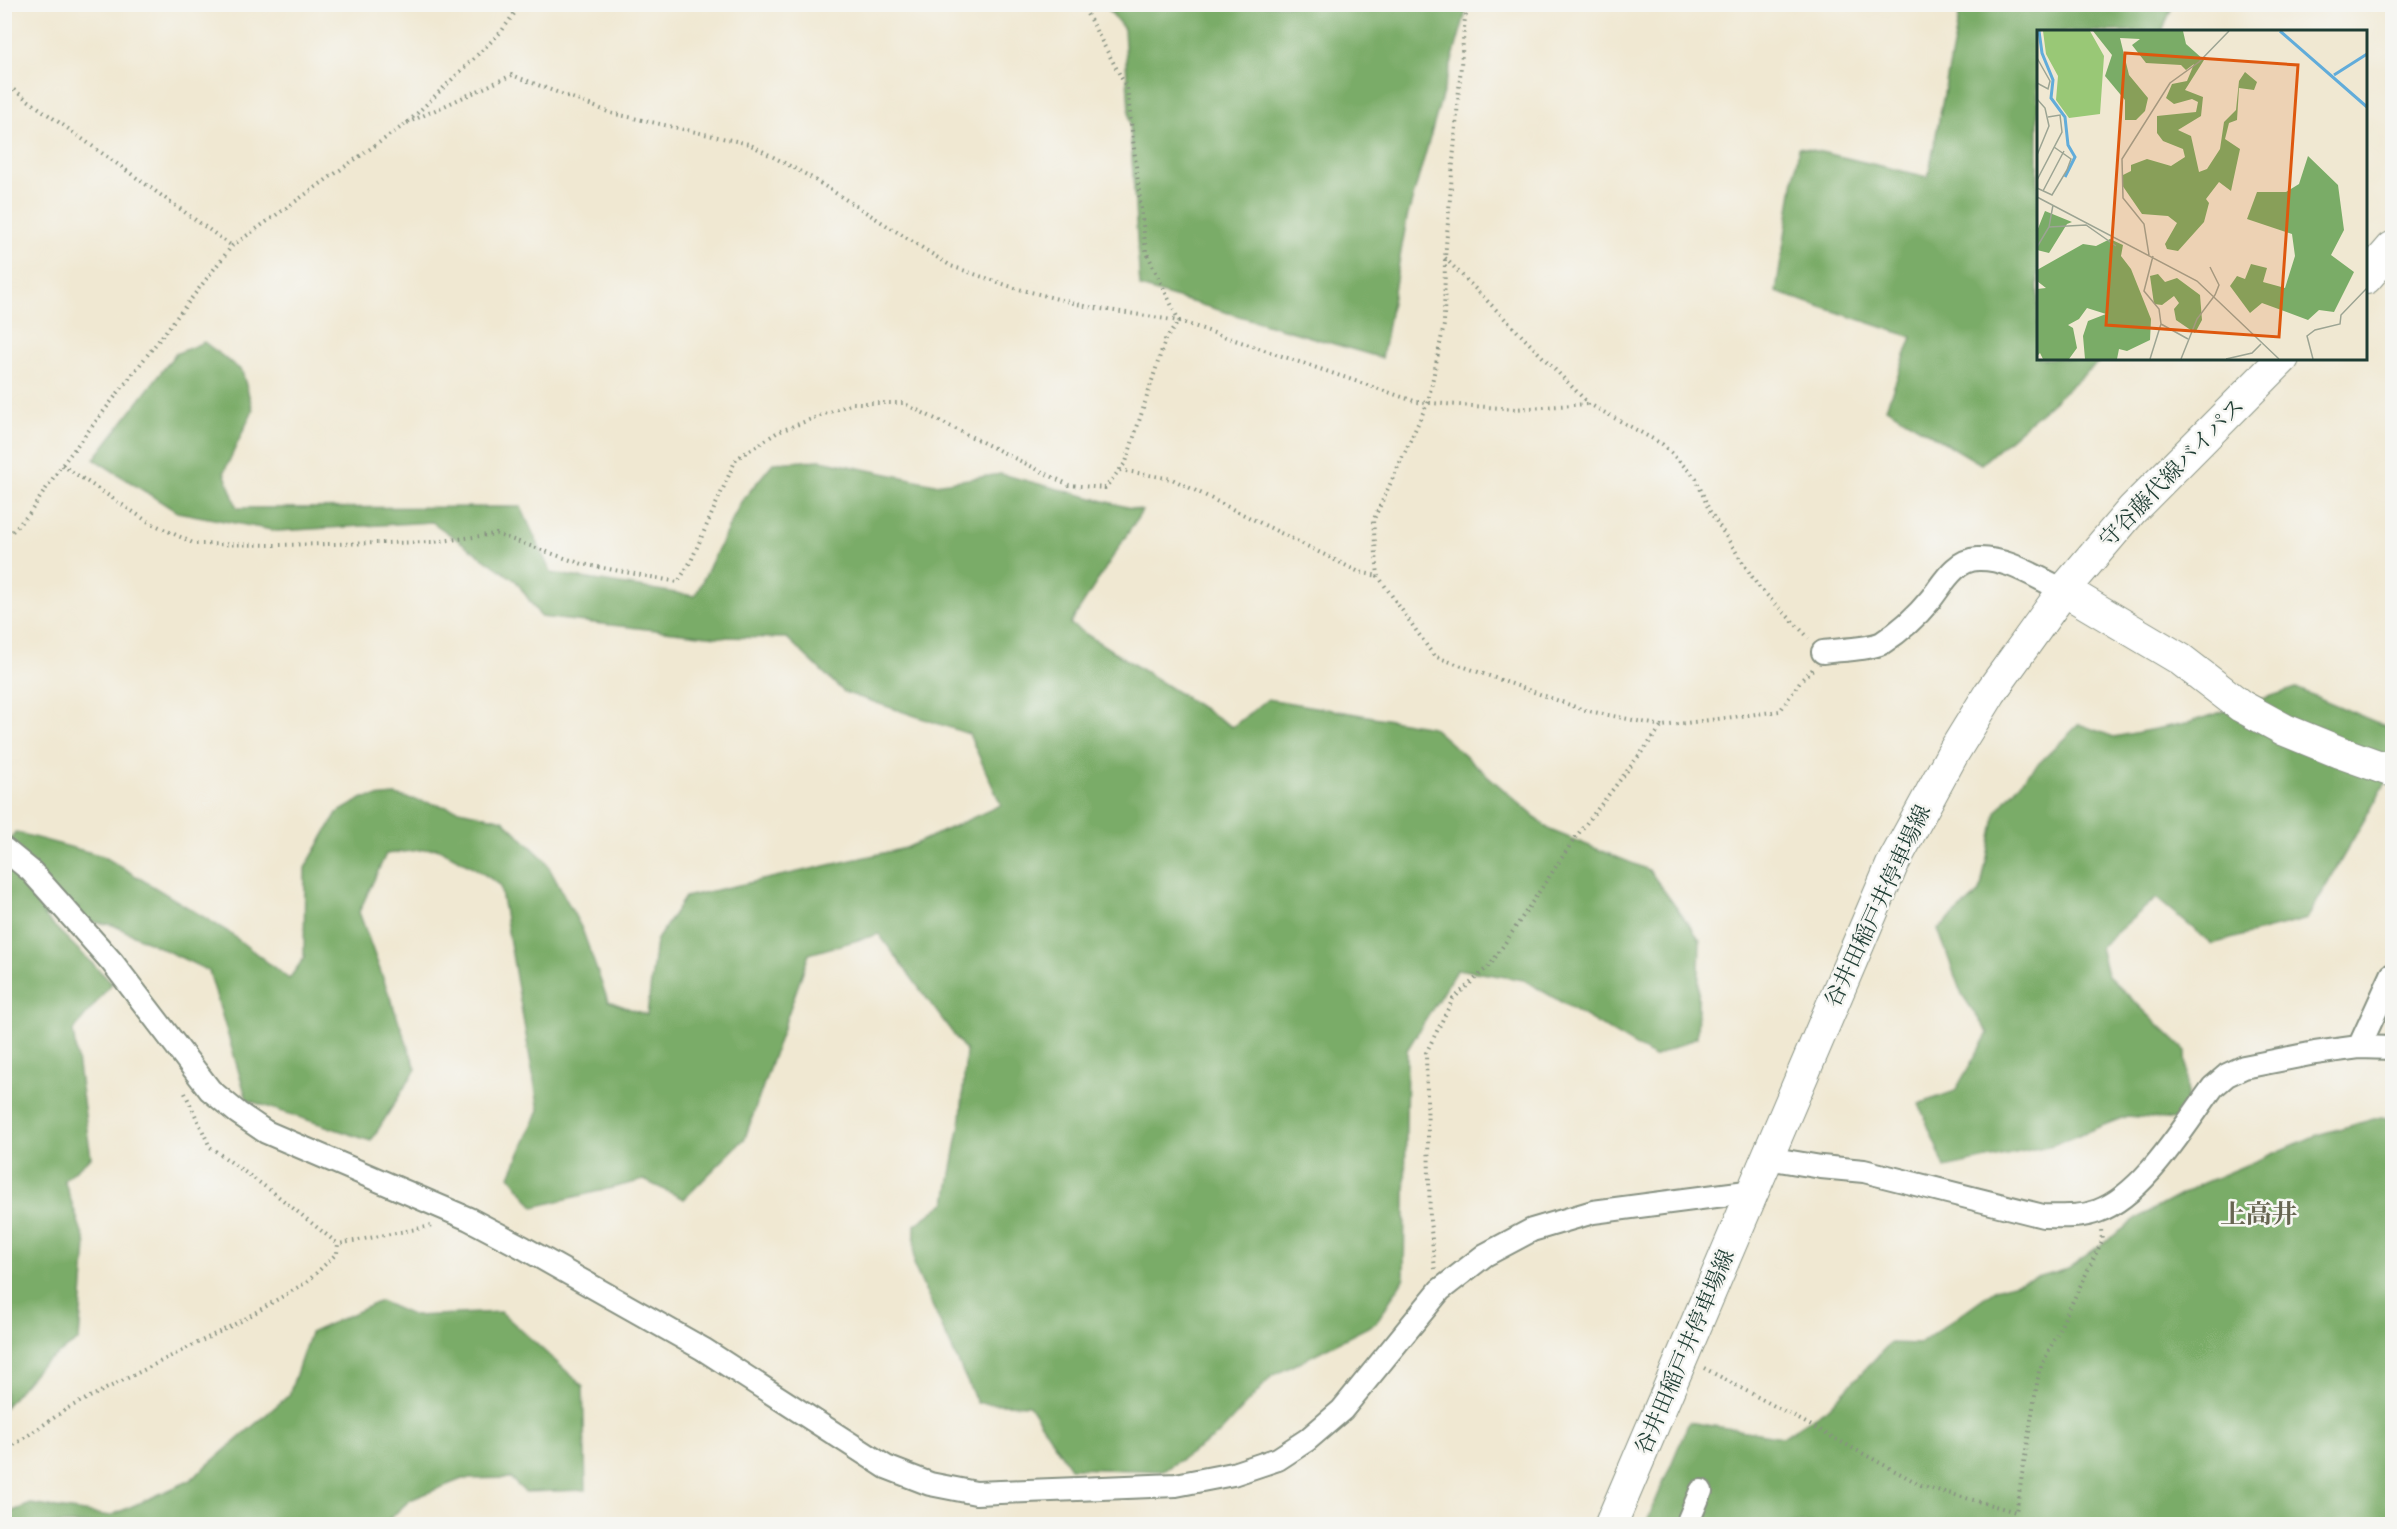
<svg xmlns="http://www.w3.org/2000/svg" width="2397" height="1529" viewBox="0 0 2397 1529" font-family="'IM FELL Double Pica','Noto Serif JP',serif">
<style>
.forest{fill:#7aac67;stroke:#4c744e;stroke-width:1.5}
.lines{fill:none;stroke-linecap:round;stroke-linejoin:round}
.minor-casing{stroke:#889283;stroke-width:26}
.secondary-casing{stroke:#889283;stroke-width:34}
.path{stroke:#889283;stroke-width:4;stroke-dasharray:1.5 4.5;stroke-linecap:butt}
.minor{stroke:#fff;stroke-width:22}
.secondary{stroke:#fff;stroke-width:32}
.labels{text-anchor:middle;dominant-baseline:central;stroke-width:5;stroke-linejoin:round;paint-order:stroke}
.street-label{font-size:22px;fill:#1f3d34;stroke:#f6f6f2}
.quarter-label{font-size:26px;font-weight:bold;fill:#676551;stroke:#f6f6f2}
.inset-river{fill:none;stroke:#61acda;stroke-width:3}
.inset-road{fill:none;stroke:#9ca493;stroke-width:1.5}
.view{fill:#de580e;fill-opacity:0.15;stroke:#de580e;stroke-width:3}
.inset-edge{fill:none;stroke:#1f3d34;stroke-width:3}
</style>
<rect width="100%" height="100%" fill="#f6f6f2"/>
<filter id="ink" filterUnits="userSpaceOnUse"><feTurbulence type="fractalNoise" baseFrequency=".0167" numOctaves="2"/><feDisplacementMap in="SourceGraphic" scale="12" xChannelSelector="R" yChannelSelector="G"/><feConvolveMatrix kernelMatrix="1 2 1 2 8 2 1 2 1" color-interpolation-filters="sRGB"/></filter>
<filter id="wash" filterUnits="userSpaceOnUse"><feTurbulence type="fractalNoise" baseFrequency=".008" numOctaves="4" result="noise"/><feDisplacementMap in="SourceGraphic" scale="24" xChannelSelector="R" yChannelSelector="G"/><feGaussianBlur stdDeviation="1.35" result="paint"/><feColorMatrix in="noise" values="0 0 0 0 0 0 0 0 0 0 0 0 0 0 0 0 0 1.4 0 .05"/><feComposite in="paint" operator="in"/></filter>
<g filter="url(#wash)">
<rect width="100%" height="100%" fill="#f0e8d2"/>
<g class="forest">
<polygon points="1105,5 1468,5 1407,218 1382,358 1140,287 1124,29"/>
<polygon points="1961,5 2173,5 2162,31 2038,32 2038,358 2102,359 1981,464 1886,408 1912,337 1776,292 1799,147 1928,177"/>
<polygon points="204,342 242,371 253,410 224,472 237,508 521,507 551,573 695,596 741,502 773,463 821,460 935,484 1001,474 1142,511 1070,624 1232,727 1268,699 1432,727 1550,830 1649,870 1700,940 1697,1037 1654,1057 1524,980 1457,969 1407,1050 1404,1278 1376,1323 1272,1376 1217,1436 1163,1471 1070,1468 1029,1405 977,1403 914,1266 915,1225 946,1202 961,1118 966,1051 879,934 809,954 745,1138 684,1199 644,1180 534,1207 510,1176 539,1110 500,885 473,867 437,848 386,854 359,912 416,1069 371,1141 247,1100 209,971 113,925 43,915 112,983 73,1031 91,1157 64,1180 86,1244 79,1340 40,1366 5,1407 4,850 15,832 103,856 227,931 289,979 304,958 305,868 337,813 363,798 395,795 503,820 545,860 582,929 608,1001 647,1015 656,941 685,897 906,848 1001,805 969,734 844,692 787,638 717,637 541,617 516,581 432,522 277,531 177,512 94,459 175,354"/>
<polygon points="2296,688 2392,729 2392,772 2307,919 2212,944 2156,898 2100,947 2107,975 2186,1051 2188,1121 2127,1116 2053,1145 1945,1168 1919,1104 1955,1091 1988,1033 1961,993 1938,929 1980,892 1996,812 2027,775 2079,724 2114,737 2191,722"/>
<polygon points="2381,1117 2392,1119 2392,1524 1646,1524 1689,1422 1783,1437 1829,1407 1890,1343 1919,1344 1996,1289 2068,1268 2143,1215 2201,1184 2317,1135"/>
<polygon points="380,1301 414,1316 501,1312 583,1386 586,1490 525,1492 510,1478 462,1479 410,1500 384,1524 5,1524 5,1514 31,1504 110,1516 189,1481 289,1395 310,1333"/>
</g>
</g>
<g filter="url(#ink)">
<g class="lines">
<g class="minor-casing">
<g id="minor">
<path d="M1823 652C1837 650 1870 649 1882 643 1899 632 1917 616 1930 600 1943 584 1954 560 1978 559 2009 558 2036 578 2064 590"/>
<polyline points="4,849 31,871 112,962 210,1090 238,1113 266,1132 469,1219 524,1248 703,1349 886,1467 930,1484 976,1493 1176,1485 1233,1474 1278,1459 1307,1440 1342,1410 1440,1290 1485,1255 1532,1230 1593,1212 1754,1191"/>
<polyline points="2359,1047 2392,975"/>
<path d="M1767 1158 1821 1167 1864 1171 2043 1216C2062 1216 2080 1218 2098 1211 2144 1194 2184 1126 2213 1087L2227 1075 2244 1067 2315 1053 2359 1047 2392 1048"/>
<polyline points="1687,1524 1701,1491"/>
</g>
</g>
<g class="secondary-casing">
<g id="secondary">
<polyline points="2366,278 2392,248"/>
<polyline points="2064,590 2180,659 2241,706 2285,730 2339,752 2392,771"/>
<polyline points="1611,1524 1892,865 1953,753 1990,693 2064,590 2132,510 2283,358"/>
</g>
</g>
<g class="path">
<polyline points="1472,4 1465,17 1445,258 1444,325 1428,402 1373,521 1378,576 1434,656 1584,710 1662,726"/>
<polyline points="4,83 232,246"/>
<polyline points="407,123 512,75 611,113 749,144 807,175 951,266 1015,288 1089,307 1179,321 1417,402 1515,409 1588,404"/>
<polyline points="1445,258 1589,404 1662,444 1696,478 1709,510 1758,586 1809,638"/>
<polyline points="62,465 147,521 195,544 278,545 434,542 496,534 582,564 678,582 691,561 736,459 778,432 853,403 903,403 1069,485 1105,488 1126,462 1165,340 1179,321 1146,251 1127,88 1086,12 1080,4"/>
<polyline points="1120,470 1172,479 1359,572 1378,576"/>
<polyline points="4,540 29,514 62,465 232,246 407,123 501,32 521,4"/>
<polyline points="185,1093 210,1147 274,1193 338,1244"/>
<polyline points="1435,1269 1430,1220 1426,1053 1453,999 1491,964 1575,838 1662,726 1780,711 1801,680 1814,668"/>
<polyline points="1704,1368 1923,1486 2016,1512 2039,1371 2102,1241 2101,1229"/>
<polyline points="4,1452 68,1408 241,1321 307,1282 337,1253 338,1244 432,1226"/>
</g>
<use href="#minor" class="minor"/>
<use href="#secondary" class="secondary"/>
</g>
</g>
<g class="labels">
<g class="street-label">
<text transform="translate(2172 473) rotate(-46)">守谷藤代線バイパス</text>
<text transform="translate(1878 906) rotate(-65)">谷井田稲戸井停車場線</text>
<text transform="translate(1685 1352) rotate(-67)">谷井田稲戸井停車場線</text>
</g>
<g class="quarter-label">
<text x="2259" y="1215">上高井</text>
</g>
</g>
<g transform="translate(2037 30)">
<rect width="330" height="330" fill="#f0e8d2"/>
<path d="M6 1H53L67 26 63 84 32 88 19 70 21 46 9 24Z" fill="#99c876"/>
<path d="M56 1H146L149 14 167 30 148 60 166 67 164 86 141 100 154 106 162 142 170 139 183 119 187 92 199 80 202 51 208 42 220 52 217 60 202 58 200 90 192 93 188 109 203 119 194 161 182 152 169 169 172 173 167 192 141 221 130 219 128 214 140 193 131 186 105 184 85 155 86 145 94 141V135L110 129 134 136 148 127 146 119 126 111 120 103V86L159 82 161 72 155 69 137 74 129 68 135 54 150 51 157 34 149 40 144 35 109 33 95 15 103 9 83 8 92 45 111 68 108 81 99 90H88V70L68 46 75 25ZM271 126 301 155 307 200 294 225 317 242 297 282 282 280 271 290 225 273 213 283 193 256 200 246 208 249 214 234 230 238 226 252 248 258 258 226 255 204 210 189 220 162H249L262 154ZM8 181 35 192 30 194 12 223 0 220V201ZM73 209 86 215 84 226 94 239 114 289 113 310 90 321 82 319 80 329H48L46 306 51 291 69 284 50 278 42 289 31 295 36 298 40 318 32 329H6L3 323 0 326V259L9 258 0 251V240L46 214 59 216ZM121 244 128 252 140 248 163 265 165 290 158 303 139 290 137 279 142 273 137 266 125 275 117 274 113 246Z" fill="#7aac67"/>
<path class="inset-river" d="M2 1 5 23 16 50 14 68 28 87 31 115 38 127 28 147M243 1 330 77M297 45 330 24"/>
<path class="inset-road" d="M0 28 13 51 11 59 0 53M0 69 8 78 12 96 0 125M0 150 25 102 23 85 11 87M0 158 15 165 30 140 34 129 17 117M6 161 27 121M0 167 160 251 242 329M12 197 49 195 79 216M0 217 12 197 16 175M112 225 107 194 86 168 85 129 133 53 162 32 192 1M173 237 182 255 178 265M124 294 151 309M113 329 124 294 122 279 107 261 116 226M144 329 160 289 178 265M189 329 215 323 224 314M276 329 270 306 278 300 303 294 304 285 330 258"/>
<path class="view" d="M88 23 261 35 242 307 69 295Z"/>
<rect width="330" height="330" class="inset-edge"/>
</g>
<rect width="2397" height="1529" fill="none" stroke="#f6f6f2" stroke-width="24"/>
</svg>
